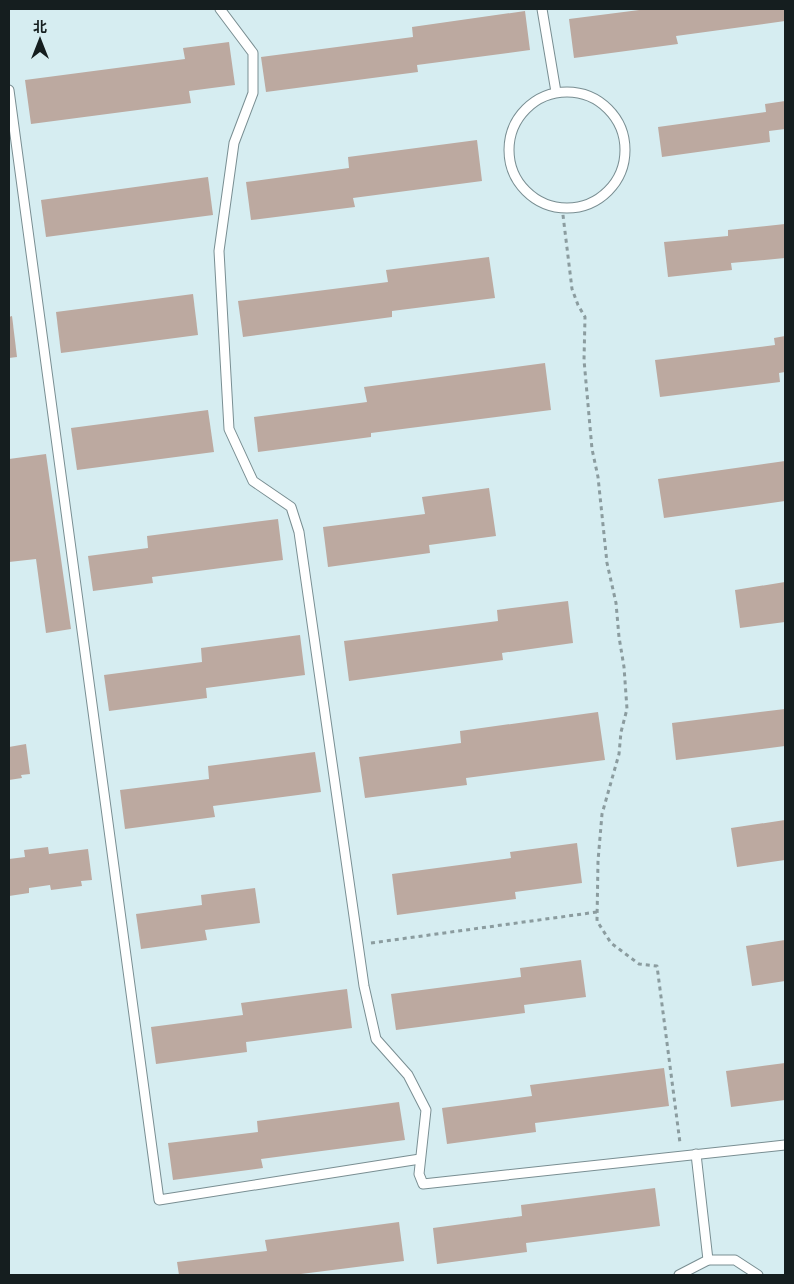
<svg xmlns="http://www.w3.org/2000/svg" width="794" height="1284" viewBox="0 0 794 1284" font-family="'Titillium Web','Noto Sans SC',sans-serif">
<style>
.building{fill:#bca9a0}
.lines{fill:none;stroke-linecap:round;stroke-linejoin:round}
.lane-casing{stroke:#798e92;stroke-width:11}
.path{stroke:#8b9c9f;stroke-width:3;stroke-dasharray:4 4;stroke-linecap:butt}
.lane{stroke:#fff;stroke-width:9}
</style>
<rect width="100%" height="100%" fill="#d6edf1"/>
<g class="building">
<polygon points="647,9 785,9 785,21 676,36 678,44 574,58 569,19"/>
<polygon points="525,11 530,50 417,65 418,72 266,92 261,57 413,37 412,27"/>
<polygon points="229,42 235,85 189,91 191,103 31,124 25,80 185,59 183,48"/>
<polygon points="785,101 785,129 769,131 770,142 662,157 658,127 766,112 765,104"/>
<polygon points="477,140 482,181 353,198 355,207 251,220 246,182 349,168 348,157"/>
<polygon points="208,177 213,215 46,237 41,200"/>
<polygon points="785,224 785,258 731,263 732,270 668,277 664,242 728,236 728,230"/>
<polygon points="489,257 495,298 392,311 392,317 243,337 238,301 388,282 386,270"/>
<polygon points="193,294 198,335 61,353 56,312"/>
<polygon points="12,316 17,357 9,358 9,317"/>
<polygon points="785,336 785,372 779,373 780,382 660,397 655,360 775,345 774,338"/>
<polygon points="545,363 551,410 371,433 371,437 258,452 254,417 367,402 364,387"/>
<polygon points="208,410 214,452 77,470 71,428"/>
<polygon points="46,454 71,629 46,633 36,559 9,562 9,459"/>
<polygon points="785,461 785,501 664,518 658,479"/>
<polygon points="489,488 496,536 429,545 430,553 328,567 323,527 425,514 422,497"/>
<polygon points="278,519 283,560 152,577 153,583 93,591 88,556 148,548 147,536"/>
<polygon points="785,582 785,622 740,628 735,590"/>
<polygon points="568,601 573,643 502,653 503,660 349,681 344,641 498,621 497,610"/>
<polygon points="300,635 305,675 206,688 207,698 109,711 104,675 202,662 201,648"/>
<polygon points="785,709 785,746 676,760 672,723"/>
<polygon points="598,712 605,760 466,778 467,785 365,798 359,757 461,743 460,731"/>
<polygon points="26,744 30,774 21,775 22,778 9,780 9,747"/>
<polygon points="315,752 321,792 213,806 215,817 125,829 120,790 209,779 208,766"/>
<polygon points="785,820 785,860 737,867 731,828"/>
<polygon points="577,843 582,883 515,892 516,899 397,915 392,874 511,858 510,852"/>
<polygon points="48,847 49,854 88,849 92,880 81,881 82,886 51,890 50,885 29,888 29,893 9,896 9,859 25,857 24,850"/>
<polygon points="255,888 260,923 205,930 207,940 141,949 136,914 202,905 201,895"/>
<polygon points="785,940 785,981 752,986 746,946"/>
<polygon points="581,960 586,997 524,1005 525,1013 396,1030 391,994 521,977 520,968"/>
<polygon points="347,989 352,1028 246,1042 247,1052 156,1064 151,1027 243,1015 241,1003"/>
<polygon points="785,1063 785,1100 731,1107 726,1071"/>
<polygon points="664,1068 669,1106 535,1123 536,1132 447,1144 442,1108 532,1096 530,1085"/>
<polygon points="399,1102 405,1140 261,1159 263,1168 173,1180 168,1143 258,1132 257,1121"/>
<polygon points="655,1188 660,1226 526,1243 527,1252 437,1264 433,1228 522,1216 521,1205"/>
<polygon points="399,1222 404,1261 293,1275 179,1275 177,1262 267,1251 265,1240"/>
</g>
<g class="lines">
<g class="lane-casing">
<g id="lane">
<polyline points="220,9 253,53 253,93 234,143 219,251 229,429 253,481 291,507 299,532 364,986 376,1039 408,1075 426,1110 419,1174 423,1184 785,1145"/>
<polyline points="542,9 556,92"/>
<polyline points="9,90 159,1200 420,1159"/>
<circle cx="567" cy="150" r="58"/>
<polyline points="696,1154 708,1260"/>
<polyline points="679,1275 708,1260 735,1260 758,1275"/>
</g>
</g>
<g class="path">
<polyline points="562,207 572,289 578,305 585,317 584,360 592,449 598,477 607,563 616,603 619,637 624,667 627,709 621,732 619,754 602,814 598,861 597,921 611,943 639,964 657,966 680,1143"/>
<polyline points="371,943 597,912"/>
</g>
<use href="#lane" class="lane"/>
</g>
<rect width="794" height="1284" fill="none" stroke="#151e1f" stroke-width="20"/>
<g transform="translate(40 40)" stroke="#d6edf1" stroke-width="4" paint-order="stroke">
<path d="M0-4L9 19L0 12L-9 19Z" fill="#151e1f"/>
<text y="-8" font-size="14" font-weight="bold" text-anchor="middle" fill="#151e1f">北</text>
</g>
</svg>
